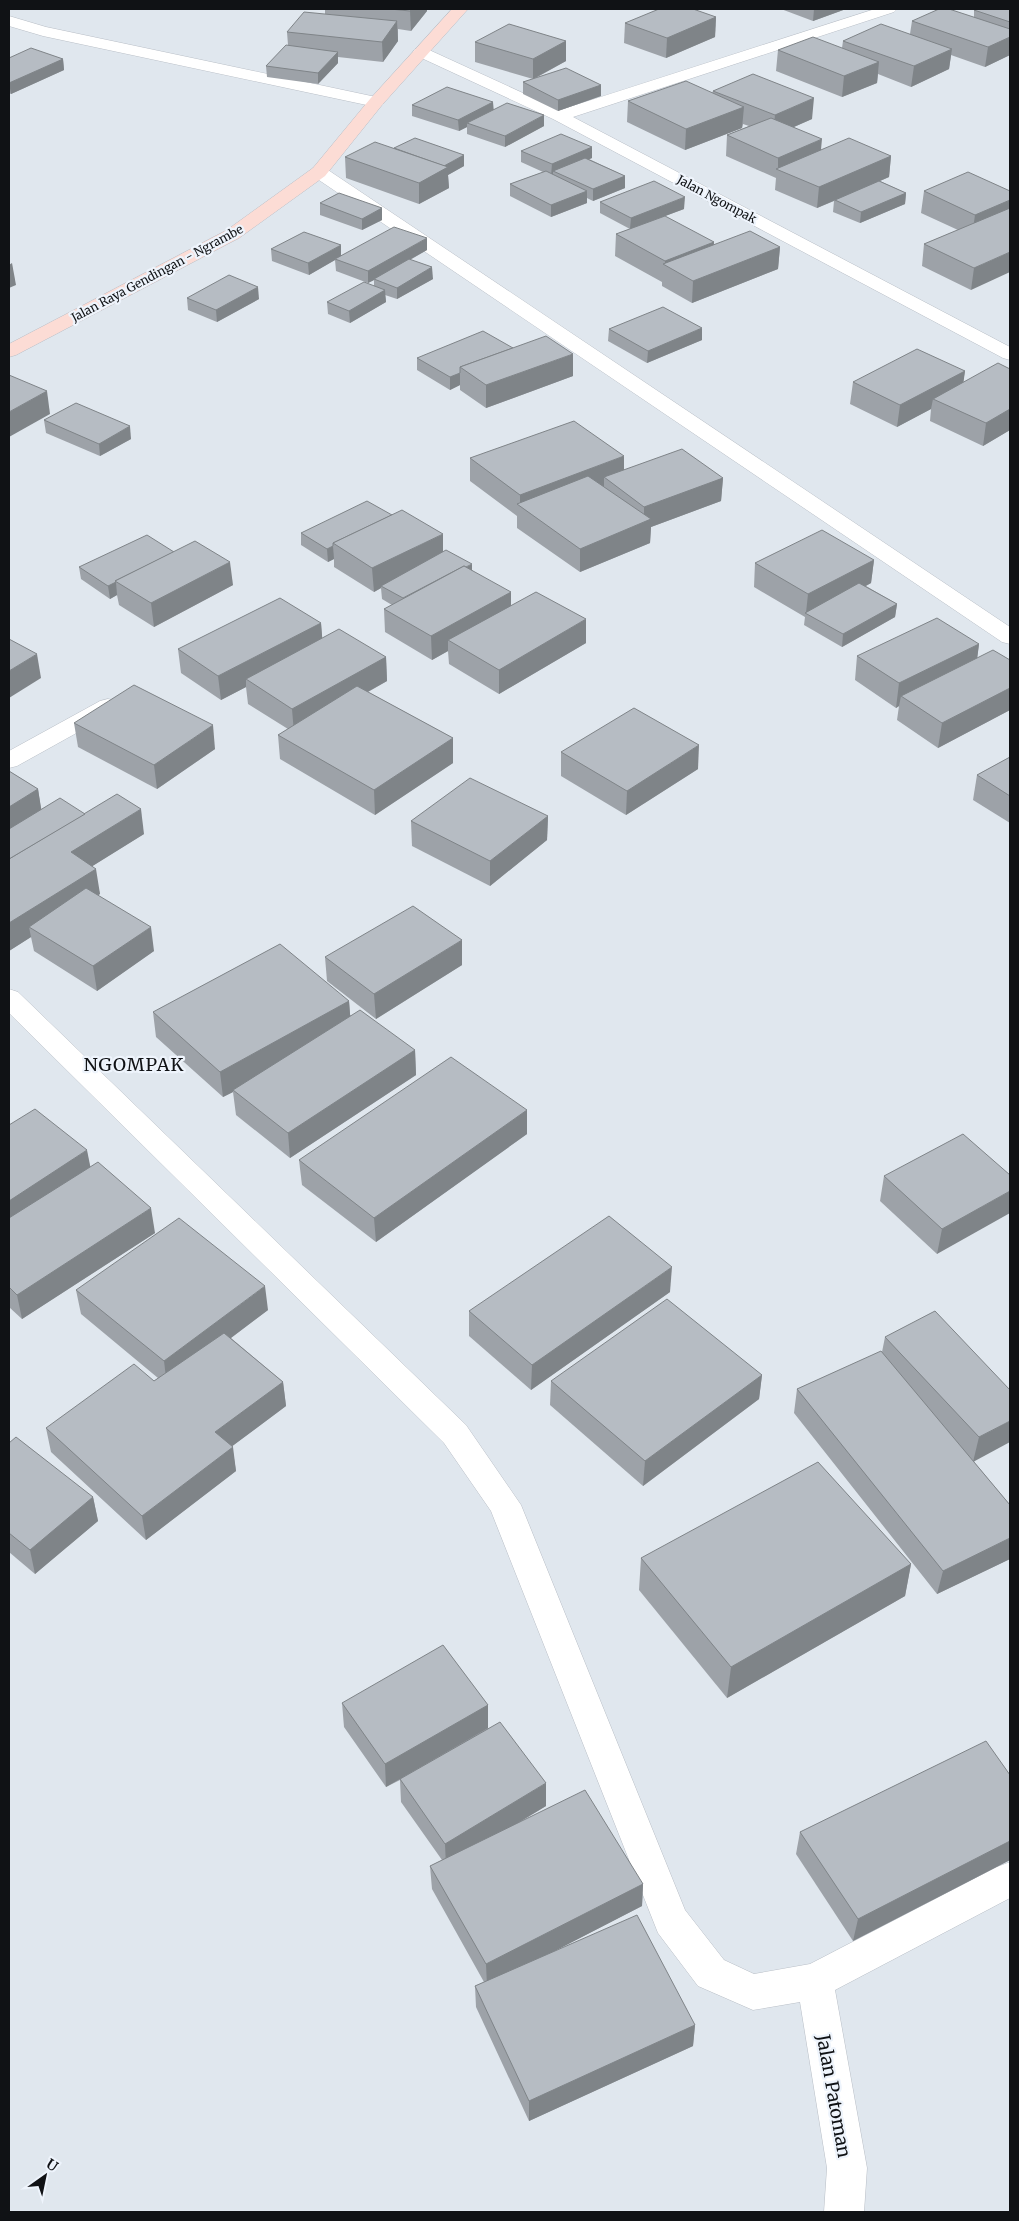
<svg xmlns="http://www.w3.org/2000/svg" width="1019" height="2221" viewBox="0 0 1019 2221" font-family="Merriweather,serif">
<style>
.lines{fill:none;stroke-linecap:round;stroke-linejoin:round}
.street-casing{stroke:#b8bec6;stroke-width:1}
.secondary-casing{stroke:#b8bec6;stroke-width:1}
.street{fill:#fff;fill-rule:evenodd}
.secondary{fill:#fcdcd5;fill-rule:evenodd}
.wall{fill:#9da2a8}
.shaded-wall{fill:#7f8488}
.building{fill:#b6bcc3;stroke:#7f8488}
.labels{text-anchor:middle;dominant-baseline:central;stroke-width:4.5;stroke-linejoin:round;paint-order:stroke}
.far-street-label{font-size:12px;fill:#101215;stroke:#eef4fc}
.quarter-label{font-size:18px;letter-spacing:1px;fill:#101215;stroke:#eef4fc}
.near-street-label{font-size:18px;fill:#101215;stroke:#eef4fc}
</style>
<rect width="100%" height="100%" fill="#e0e7ee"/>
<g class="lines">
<g class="street-casing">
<g id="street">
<polygon points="875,9 897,9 894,12 573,117 1010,347 1010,360 1003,358 553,119 415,55 413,52 415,49 427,49 560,110"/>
<polygon points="9,16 46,27 376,97 382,99 384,102 382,105 376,107 43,36 9,26"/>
<polygon points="319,167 325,168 1010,627 1010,644 1002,642 313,176 311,172 313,168"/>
<polygon points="108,699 116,701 119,706 116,711 17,766 9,768 9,751 100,701"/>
<polygon points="9,989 18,992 466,1425 521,1505 685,1910 724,1960 754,1974 810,1964 997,1867 1010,1862 1010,1898 835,1990 867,2168 864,2212 824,2212 827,2168 800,2002 753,2010 698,1986 658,1933 491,1511 444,1443 9,1013"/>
</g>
</g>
<g class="secondary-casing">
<polygon id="secondary" points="452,9 468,9 382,105 325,176 239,238 16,355 9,357 9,344 227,230 313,168 370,99"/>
</g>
<use href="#street" class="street"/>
<use href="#secondary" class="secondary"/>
</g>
<g class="wall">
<polygon points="325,9 427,9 427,11 411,31 398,29 398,41 383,62 338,57 338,63 318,84 267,77 266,66 288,45 287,32 325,14"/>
<polygon points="781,9 846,9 813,21"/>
<polygon points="1010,9 1010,55 985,67 951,55 949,69 911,87 878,74 877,83 842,97 776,71 778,50 842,48 843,41 910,34 912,21 974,17 974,10"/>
<polygon points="716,17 715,37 666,58 624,43 625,23"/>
<polygon points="566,41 566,61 534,79 601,85 601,96 558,111 523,94 523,82 533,79 475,62 475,42"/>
<polygon points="9,58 63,59 64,70 11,94 9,93"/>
<polygon points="713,91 812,119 794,127 821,150 891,156 889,177 880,181 906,193 905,204 860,223 833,212 834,201 817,208 775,190 776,178 726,156 727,135 749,126 743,124 742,128 685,150 627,122 628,101 712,93"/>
<polygon points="493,102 493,109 544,126 505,147 467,134 467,127 459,131 412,116 412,105"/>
<polygon points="592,147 592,158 589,159 625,176 625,188 593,201 587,198 587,203 551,217 510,196 510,184 543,172 521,162 521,151"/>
<polygon points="394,148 464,166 448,175 449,188 419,204 346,178 345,157"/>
<polygon points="924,191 1010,191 971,290 922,266 924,244 958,230 921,213"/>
<polygon points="600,202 684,209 660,218 714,242 714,245 780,247 778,269 692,303 662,286 662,282 615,256 616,234 630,229 600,213"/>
<polygon points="320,203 382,208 382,220 362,230 320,215"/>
<polygon points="271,249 341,256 427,250 410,260 433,279 397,299 385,295 386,302 350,323 328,314 327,302 374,286 374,280 368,283 336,271 335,260 309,275 272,261"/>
<polygon points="187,298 259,299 217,322 188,310"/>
<polygon points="609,329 702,340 647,363 608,341"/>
<polygon points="513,348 573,376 486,408 460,390 460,385 450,390 417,370 417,358"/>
<polygon points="1010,369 1010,430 983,446 930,421 931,409 897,427 850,404 853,382 965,371 963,382"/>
<polygon points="44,420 131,439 100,456 46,433"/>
<polygon points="470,458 723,478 721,501 651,527 650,543 580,572 517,528 517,516 470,481"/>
<polygon points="301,533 443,552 472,570 511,606 586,643 499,694 449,664 448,651 432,660 385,632 384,609 392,605 382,599 381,588 374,592 334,567 334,559 328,562 301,545"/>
<polygon points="174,552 233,585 154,627 119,605 117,595 110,599 81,579 79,567"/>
<polygon points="874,560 871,583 866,586 897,604 895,617 842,647 804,625 805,617 754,587 755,563"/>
<polygon points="321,623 322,638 386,657 387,681 368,692 453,738 453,763 375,815 280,759 278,735 288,729 248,704 246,687 221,700 181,673 178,649"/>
<polygon points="979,644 977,658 1010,660 1010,710 938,748 897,720 899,706 896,708 855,680 857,656"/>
<polygon points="74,723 215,749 157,789 78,747"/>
<polygon points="561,752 698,769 626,815 561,776"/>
<polygon points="1010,757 1010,823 973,800 977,775"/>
<polygon points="9,771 38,789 41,809 85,814 144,834 92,866 100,894 98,895 154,951 97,991 34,951 31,937 9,951"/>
<polygon points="548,816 547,840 490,886 412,846 411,821"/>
<polygon points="325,957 462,965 376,1019 327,981"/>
<polygon points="349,1001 350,1015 415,1050 416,1075 290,1158 236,1115 233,1092 223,1097 156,1037 153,1012"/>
<polygon points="527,1110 527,1134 376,1242 302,1185 299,1160"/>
<polygon points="9,1125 90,1167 155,1233 22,1319 9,1307"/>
<polygon points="1010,1175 937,1254 880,1201 884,1176"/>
<polygon points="76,1290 268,1310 231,1338 283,1382 286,1406 232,1446 236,1471 146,1540 51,1452 46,1428 154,1381 158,1378 81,1314"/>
<polygon points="670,1292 531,1390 469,1336 469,1311"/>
<polygon points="885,1337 1010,1390 974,1462 1010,1505 1010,1559 937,1594 794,1413 797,1389 882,1352"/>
<polygon points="762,1375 759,1399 643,1486 550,1405 551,1381"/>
<polygon points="9,1443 93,1497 98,1521 35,1574 9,1552"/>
<polygon points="641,1558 911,1564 905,1596 727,1698 639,1590"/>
<polygon points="342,1703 488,1705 488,1728 546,1806 520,1822 643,1884 642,1906 556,1950 695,2025 693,2046 529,2121 476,2007 475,1986 484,1982 432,1889 430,1866 442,1860 401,1802 400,1780 386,1787 344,1727"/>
<polygon points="1010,1775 1010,1860 853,1941 796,1854 800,1832"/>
</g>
<g class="shaded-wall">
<polygon points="412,9 427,9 427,11 411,31 410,11"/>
<polygon points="814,9 846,9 813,21"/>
<polygon points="716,17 715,37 666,58 667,38"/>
<polygon points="397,21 398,41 383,62 382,42"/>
<polygon points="1010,37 1010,55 985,67 988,47"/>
<polygon points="566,41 566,61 533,79 533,59"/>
<polygon points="952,49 949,69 911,87 914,66"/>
<polygon points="338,52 338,63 318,84 318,73"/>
<polygon points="63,59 64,70 11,94 9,83"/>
<polygon points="879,62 877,83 842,97 844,76"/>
<polygon points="601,85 601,96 558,111 558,100"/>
<polygon points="814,98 812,119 773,136 775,115"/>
<polygon points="493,102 494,113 467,123 467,127 459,131 458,120"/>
<polygon points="744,107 742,128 685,150 686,129"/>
<polygon points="544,115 544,126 505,147 505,136"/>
<polygon points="822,139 820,160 778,169 778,158"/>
<polygon points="592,147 592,158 558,173 553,171 553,175 551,176 552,164"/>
<polygon points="464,155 464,166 448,175 449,188 419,204 419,183 440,168"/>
<polygon points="891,156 889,177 817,208 819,187"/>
<polygon points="625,176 625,188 593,201 593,189"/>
<polygon points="587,191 587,203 551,217 551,205"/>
<polygon points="906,193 905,204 860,223 861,212"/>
<polygon points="685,197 684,209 630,229 631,218"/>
<polygon points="1010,200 1010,220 972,236 975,215"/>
<polygon points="382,208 382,220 362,230 362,219"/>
<polygon points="427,238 427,250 375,279 374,279 374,280 368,283 368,271"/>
<polygon points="714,242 712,264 665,265 665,261"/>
<polygon points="341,245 341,257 335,259 335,260 309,275 308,263"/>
<polygon points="780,247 778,269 692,303 693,281"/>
<polygon points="1010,252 1010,272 971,290 974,268"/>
<polygon points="12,263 16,285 9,288 9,265"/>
<polygon points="432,267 433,279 397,299 397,288"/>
<polygon points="258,287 259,299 217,322 216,310"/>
<polygon points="385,290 386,302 350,323 349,311"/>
<polygon points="702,328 702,340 647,363 648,351"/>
<polygon points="573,354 573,376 486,408 486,385"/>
<polygon points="965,371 962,393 933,399 931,409 897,427 900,405"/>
<polygon points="460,373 460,385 450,390 450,377"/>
<polygon points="47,391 50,414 9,437 9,412"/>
<polygon points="1010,409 1010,430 983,446 986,423"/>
<polygon points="130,426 131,439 100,456 99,444"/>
<polygon points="624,456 624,479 604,477 604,486 531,514 520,506 520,495"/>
<polygon points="723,478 721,501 651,527 650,543 580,572 580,549 644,522 644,507"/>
<polygon points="443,534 443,558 381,586 381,588 374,592 372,568"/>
<polygon points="333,546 334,559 328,562 327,549"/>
<polygon points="874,560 871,583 810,615 806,613 808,594"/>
<polygon points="230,562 233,585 154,627 151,603"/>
<polygon points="472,564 472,577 407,600"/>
<polygon points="116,582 117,595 110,599 108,586"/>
<polygon points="511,592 511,616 448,640 448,651 432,660 431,636"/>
<polygon points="897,604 895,617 842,647 843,634"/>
<polygon points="586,619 586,643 499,694 499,670"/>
<polygon points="321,623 323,647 246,679 246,687 221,700 218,676"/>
<polygon points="979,644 976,668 901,696 899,706 896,708 899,683"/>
<polygon points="37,654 41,678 9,698 9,671"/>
<polygon points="386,657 387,681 294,733 292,709"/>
<polygon points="1010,688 1010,710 938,748 942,723"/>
<polygon points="213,725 215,749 157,789 154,765"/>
<polygon points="453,738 453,763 375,815 374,790"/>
<polygon points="699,745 698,769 626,815 627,791"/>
<polygon points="38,789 42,814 9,834 9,807"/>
<polygon points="141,809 144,834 75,877 71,852"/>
<polygon points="548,816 547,840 490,886 490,861"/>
<polygon points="96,869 100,894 38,932 29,927 31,937 9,951 9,923"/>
<polygon points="151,927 154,951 97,991 93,966"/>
<polygon points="462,940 462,965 376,1019 374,994"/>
<polygon points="349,1001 351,1026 233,1090 233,1092 223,1097 220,1072"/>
<polygon points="415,1050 416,1075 290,1158 288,1133"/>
<polygon points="527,1110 527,1134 376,1242 374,1218"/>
<polygon points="87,1150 92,1175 9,1229 9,1201"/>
<polygon points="1010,1191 1010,1213 937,1254 942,1229"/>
<polygon points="151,1208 155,1233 22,1319 17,1295"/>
<polygon points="672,1267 670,1292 531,1390 532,1365"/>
<polygon points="265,1286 268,1310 167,1386 164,1361"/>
<polygon points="762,1375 759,1399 643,1486 645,1461"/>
<polygon points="283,1382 286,1406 219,1456 215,1432"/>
<polygon points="1010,1421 1010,1442 973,1462 979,1437"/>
<polygon points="233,1447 236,1471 146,1540 142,1516"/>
<polygon points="93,1497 98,1521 35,1574 30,1550"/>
<polygon points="1010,1538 1010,1559 937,1594 943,1571"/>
<polygon points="911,1564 905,1596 727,1698 731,1667"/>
<polygon points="488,1705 488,1728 386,1787 385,1764"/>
<polygon points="546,1783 546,1806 446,1866 445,1844"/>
<polygon points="1010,1841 1010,1860 853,1941 858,1919"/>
<polygon points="643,1884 642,1906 487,1986 486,1964"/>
<polygon points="695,2025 693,2046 529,2121 529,2101"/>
</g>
<g class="building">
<polygon points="390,9 412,9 410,11"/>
<polygon points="659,9 693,9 716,17 667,38 625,23"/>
<polygon points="939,9 949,9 1010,29 1010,37 988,47 912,21"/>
<polygon points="977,9 1010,9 1010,22 974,10"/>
<polygon points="304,12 397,21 382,42 287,32"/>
<polygon points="509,24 566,41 533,59 475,42"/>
<polygon points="881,24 952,49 914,66 843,41"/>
<polygon points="813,37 879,62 844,76 778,50"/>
<polygon points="286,45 338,52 318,73 266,66"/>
<polygon points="31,48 63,59 9,83 9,58"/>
<polygon points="566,68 601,85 558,100 523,82"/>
<polygon points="753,74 814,98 775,115 713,91"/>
<polygon points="686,81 744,107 686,129 628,101"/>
<polygon points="447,87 493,102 458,120 412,105"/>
<polygon points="507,103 544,115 505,136 467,123"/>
<polygon points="771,118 822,139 778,158 727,135"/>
<polygon points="561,134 592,147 552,164 521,151"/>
<polygon points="415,138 464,155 444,166 394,148"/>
<polygon points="849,138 891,156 819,187 776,169"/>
<polygon points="375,142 448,167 419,183 345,157"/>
<polygon points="585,158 625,176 593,189 553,171"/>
<polygon points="546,171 587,191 551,205 510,184"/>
<polygon points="968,172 1010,191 1010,200 975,215 924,191"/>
<polygon points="654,181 685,197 631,218 600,202"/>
<polygon points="879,181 906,193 861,212 835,200"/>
<polygon points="339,193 382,208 362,219 320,203"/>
<polygon points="1010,208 1010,252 974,268 924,244"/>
<polygon points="665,216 714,242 665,261 616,234"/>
<polygon points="394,227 427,238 368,271 335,259"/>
<polygon points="750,231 780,247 693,281 663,264"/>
<polygon points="304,232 341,245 308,263 271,249"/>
<polygon points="409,259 432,267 397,288 374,279"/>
<polygon points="229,275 258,287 216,310 187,298"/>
<polygon points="364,282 385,290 349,311 327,302"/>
<polygon points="663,307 702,328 648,351 609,329"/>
<polygon points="483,331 513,348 460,367 460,373 450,377 417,358"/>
<polygon points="546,336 573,354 486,385 460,367"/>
<polygon points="917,349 965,371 900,405 853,382"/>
<polygon points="998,363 1010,369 1010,409 986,423 933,399"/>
<polygon points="9,375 47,391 9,412"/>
<polygon points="76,403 130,426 99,444 44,420"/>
<polygon points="574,421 624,456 520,495 470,458"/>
<polygon points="682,449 723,478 644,507 604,477"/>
<polygon points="588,476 651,519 580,549 517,504"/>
<polygon points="367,501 392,515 333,543 333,546 327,549 301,533"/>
<polygon points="402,510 443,534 372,568 333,543"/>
<polygon points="822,530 874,560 808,594 755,563"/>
<polygon points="147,535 174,552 115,581 116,582 108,586 79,567"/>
<polygon points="195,541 230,562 151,603 115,581"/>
<polygon points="446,550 472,564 466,567 464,566 403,598 381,586"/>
<polygon points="464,566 511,592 431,636 384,609"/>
<polygon points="859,583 897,604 843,634 805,613"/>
<polygon points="536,592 586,619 499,670 448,640"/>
<polygon points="280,598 321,623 218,676 178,649"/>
<polygon points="937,618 979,644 899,683 857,656"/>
<polygon points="339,629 386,657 292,709 246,679"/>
<polygon points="9,639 37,654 9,671"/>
<polygon points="993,650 1010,660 1010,688 942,723 901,696"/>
<polygon points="134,685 213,725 154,765 74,723"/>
<polygon points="357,686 453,738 374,790 278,735"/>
<polygon points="634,708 699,745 627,791 561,752"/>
<polygon points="1010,757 1010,796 977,775"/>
<polygon points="9,771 38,789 9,807"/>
<polygon points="470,778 548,816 490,861 411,821"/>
<polygon points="117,794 141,809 71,852 96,869 9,923 9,859"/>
<polygon points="60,798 85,814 9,859 9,829"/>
<polygon points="86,888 151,927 93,966 29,927"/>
<polygon points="413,906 462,940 374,994 325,957"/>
<polygon points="280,944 349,1001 220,1072 153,1012"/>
<polygon points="360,1010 415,1050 288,1133 233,1090"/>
<polygon points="451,1057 527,1110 374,1218 299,1160"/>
<polygon points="35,1109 87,1150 9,1201 9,1125"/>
<polygon points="963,1134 1010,1175 1010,1191 942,1229 884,1176"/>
<polygon points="98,1162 151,1208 17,1295 9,1287 9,1218"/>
<polygon points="609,1216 672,1267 532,1365 469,1311"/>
<polygon points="179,1218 265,1286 164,1361 76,1290"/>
<polygon points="667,1299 762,1375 645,1461 551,1381"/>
<polygon points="935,1311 1010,1390 1010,1421 979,1437 885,1337"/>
<polygon points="224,1333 283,1382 215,1432 233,1447 142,1516 46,1428 134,1364 154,1381"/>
<polygon points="881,1351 1010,1505 1010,1538 943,1571 797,1389"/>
<polygon points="16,1437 93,1497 30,1550 9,1533 9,1443"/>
<polygon points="818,1462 911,1564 731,1667 641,1558"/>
<polygon points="443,1645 488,1705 385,1764 342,1703"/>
<polygon points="500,1722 546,1783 445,1844 400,1779"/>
<polygon points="986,1741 1010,1775 1010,1841 858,1919 800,1832"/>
<polygon points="585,1790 643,1884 486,1964 430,1866"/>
<polygon points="637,1915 695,2025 529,2101 475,1986"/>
</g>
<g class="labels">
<g class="far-street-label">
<text transform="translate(717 199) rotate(28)">Jalan Ngompak</text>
<text transform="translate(157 273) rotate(-28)">Jalan Raya Gendingan - Ngrambe</text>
</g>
<g class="quarter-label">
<text x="134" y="1064">NGOMPAK</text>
</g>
<g class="near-street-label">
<text transform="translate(834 2096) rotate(80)">Jalan Patoman</text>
</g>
</g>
<rect width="1019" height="2221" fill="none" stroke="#101215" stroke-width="20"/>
<g transform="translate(45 2176) rotate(33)" stroke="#eef4fc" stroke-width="4" paint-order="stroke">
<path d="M0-4L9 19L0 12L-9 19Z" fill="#101215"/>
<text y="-8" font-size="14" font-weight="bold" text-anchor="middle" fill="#101215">U</text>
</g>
</svg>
